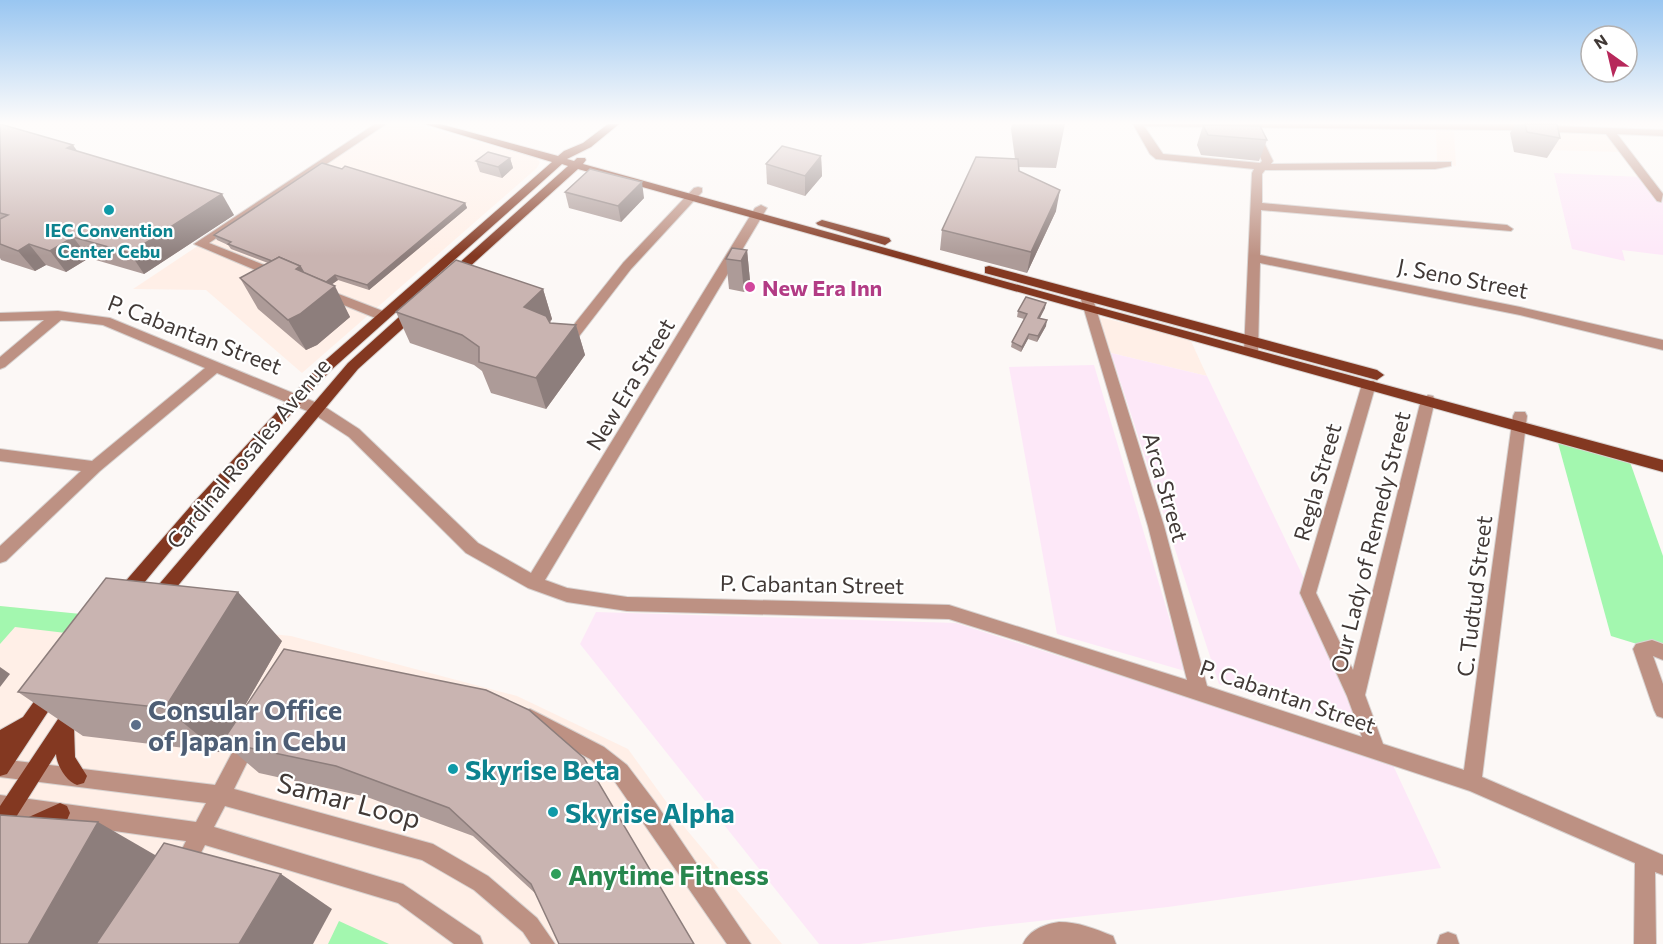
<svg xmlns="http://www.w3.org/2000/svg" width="1663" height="944" viewBox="0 0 1663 944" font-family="Commissioner,sans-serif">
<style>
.built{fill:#ffefe7}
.industrial{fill:#fde8f8}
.green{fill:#a3f7af}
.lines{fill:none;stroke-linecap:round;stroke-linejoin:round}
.minor-casing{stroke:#d7d2d0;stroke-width:2}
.major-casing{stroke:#d7d2d0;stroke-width:2}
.minor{fill:#bd9183;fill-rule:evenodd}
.major{fill:#833821;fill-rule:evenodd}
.wall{fill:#ad9b98}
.shaded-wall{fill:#8d7e7c}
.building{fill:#c9b4b1;stroke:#8d7e7c;stroke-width:1.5}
.culture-dot{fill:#0f9aa8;stroke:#fff;stroke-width:2}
.hotel-dot{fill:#d1479c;stroke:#fff;stroke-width:2}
.service-dot{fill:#5c6f8a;stroke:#fff;stroke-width:2}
.leisure-dot{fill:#2e9e5b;stroke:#fff;stroke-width:2}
.labels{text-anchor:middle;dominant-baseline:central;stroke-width:4.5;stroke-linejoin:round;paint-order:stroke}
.far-culture-label{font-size:18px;font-weight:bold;fill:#0d838f;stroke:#fff}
.street-label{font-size:22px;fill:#413936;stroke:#fff}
.hotel-label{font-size:22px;font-weight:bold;fill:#b23c85;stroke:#fff;text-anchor:start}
.near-service-label{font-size:27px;font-weight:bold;fill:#4e5e75;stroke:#fff;text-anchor:start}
.near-culture-label{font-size:27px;font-weight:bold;fill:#0d838f;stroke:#fff;text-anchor:start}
.near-street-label{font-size:27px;fill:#413936;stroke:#fff}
.near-leisure-label{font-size:27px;font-weight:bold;fill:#27864d;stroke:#fff;text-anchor:start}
</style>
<rect width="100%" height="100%" fill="#fcf8f6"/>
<g class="built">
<polygon points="381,124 413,124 536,158 540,162 537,168 302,373 206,290 133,289"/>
<polygon points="1436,129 1454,132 1456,166 1437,162"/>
<polygon points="1542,130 1607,133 1620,152 1547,150"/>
<polygon points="1099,317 1190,339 1207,376 1111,353"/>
<polygon points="0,606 291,636 517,696 628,749 686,829 782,944 0,944"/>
</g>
<g class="industrial">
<polygon points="1554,173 1642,177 1658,200 1663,201 1663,255 1622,250 1625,261 1572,249"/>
<polygon points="1111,353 1207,376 1379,735 1219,684"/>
<polygon points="1094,365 1185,671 1057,634 1009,367"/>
<polygon points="596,612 956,623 1392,763 1441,868 1168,907 984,927 860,944 819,944 580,644"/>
</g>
<g class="green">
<polygon points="1558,443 1630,462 1663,556 1663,652 1611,636"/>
<polygon points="0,606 81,614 66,633 15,627 0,644"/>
<polygon points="339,921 389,944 328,944"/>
</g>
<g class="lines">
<g class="minor-casing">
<g id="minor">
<polygon points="375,124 386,124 209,243 282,272 282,278 274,278 194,244"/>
<polygon points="1133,124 1506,124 1663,130 1663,136 1617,134 1663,194 1661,202 1657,201 1606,134 1506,130 1144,126 1163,154 1260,163 1262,161 1250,134 1255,131 1260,134 1273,161 1271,164 1451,162 1451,166 1435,169 1265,170 1262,174 1262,203 1507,225 1513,229 1511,231 1261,210 1260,255 1520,307 1663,340 1663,350 1520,315 1260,263 1258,352 1256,355 1246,355 1244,352 1252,173 1254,169 1156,159 1150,154"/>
<polygon points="698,187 702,188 702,192 631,269 570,348 560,348 558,345 560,342 623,263 694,188"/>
<polygon points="761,205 767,208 545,580 567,588 627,597 949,605 1187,680 1148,526 1080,296 1086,292 1092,296 1164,526 1207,686 1362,737 1347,696 1300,593 1362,384 1364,381 1374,381 1376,384 1316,593 1353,670 1421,400 1428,395 1433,396 1435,400 1365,695 1383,744 1464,770 1513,416 1515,412 1525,412 1527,416 1482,777 1663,855 1663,875 1655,872 1656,944 1634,944 1635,863 1470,791 1019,641 949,619 627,611 567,602 528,588 466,553 349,437 312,413 217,373 100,471 6,561 0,563 0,546 81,471 0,461 0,449 92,461 205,368 103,325 61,320 5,367 0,369 0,357 44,320 0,321 0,313 58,311 110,318 322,405 359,429 478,543 531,573 755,208"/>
<polygon points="323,288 388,313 389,316 388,319 378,319 319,295 319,289"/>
<polygon points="1652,640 1663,644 1663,660 1653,656 1663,684 1663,718 1657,716 1654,710 1633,649 1636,644"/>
<polygon points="530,709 604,747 627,765 655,802 751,944 727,944 613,779 590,759 524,724 521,718 524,712"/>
<polygon points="250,729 257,732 259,738 234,789 433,844 488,876 537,918 555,944 531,944 523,932 474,890 422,860 225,806 214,827 403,884 480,936 483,944 454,944 398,903 205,845 189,876 182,879 175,876 172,869 186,841 0,815 0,795 196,822 206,803 0,777 0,759 215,785 243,732"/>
<path d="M1059 922C1079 922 1095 929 1113 936L1116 944H1023C1029 930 1045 924 1059 922Z"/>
<polygon points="1448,932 1456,935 1459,944 1437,944 1440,935"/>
</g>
</g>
<g class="major-casing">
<g id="major">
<polygon points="425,124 440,124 558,156 564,151 583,143 608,124 619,124 591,147 567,159 574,161 577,158 585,158 586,160 583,164 1094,306 1663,460 1663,472 578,169 456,279 448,279 448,273 568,166 562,164 330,371 205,509 129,601 123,603 117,601 115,596 117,591 195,501 320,365 552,162"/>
<polygon points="822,220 889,238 891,241 885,245 818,225 816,223"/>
<polygon points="989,266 1377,370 1384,375 1377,380 985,273 985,267"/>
<polygon points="414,307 419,308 420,311 419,314 358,369 161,606 155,608 149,606 147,601 149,596 348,363 409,308"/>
<polygon points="51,684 57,686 60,692 57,698 7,774 0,776 0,730 23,717 45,686"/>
<path d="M76 699 82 701 85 707 74 726 75 757 87 776 84 783 77 785C66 781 57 766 56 754L11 825 60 803 67 806 70 813 67 820 33 833 0 853V806L70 701Z"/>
</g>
</g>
<use href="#minor" class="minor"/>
<use href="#major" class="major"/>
</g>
<g class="wall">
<polygon points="0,124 77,151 234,215 144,274 89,258 66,272 46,265 35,271 1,260 0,258"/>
<polygon points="1012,124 1065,124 1056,168 1018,167 1019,171 1056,211 1027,273 940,250 942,230 1015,159 1011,129"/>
<polygon points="1516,124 1557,124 1560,138 1547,158 1514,152 1510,133"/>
<polygon points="1203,125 1267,140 1259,161 1201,155 1197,145"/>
<polygon points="821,156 822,176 805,196 767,184 766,164"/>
<polygon points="510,158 513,168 502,178 480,172 476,161"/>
<polygon points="342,169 465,203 467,208 369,290 338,280 331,285 350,317 317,345 306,350 258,309 240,278 268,263 231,249 228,245 217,240 214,235"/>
<polygon points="565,192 644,198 621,222 569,208"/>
<polygon points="747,250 750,281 744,292 729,289 726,259"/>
<polygon points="543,289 552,319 550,323 576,325 585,355 546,409 491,393 482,371 474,365 410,343 396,312"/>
<polygon points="1045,308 1040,318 1046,326 1037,342 1028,339 1021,352 1011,347 1012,342 1024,319 1017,317 1018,311"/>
<polygon points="282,641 240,714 486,690 536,894 473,836 367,797 259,773 224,743 219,752 83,736 18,692"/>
</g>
<g class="shaded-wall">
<polygon points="73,145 87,165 67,148"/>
<polygon points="821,156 822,176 805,196 805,176"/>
<polygon points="510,158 513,168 502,178 498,167"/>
<polygon points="642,182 644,198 621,222 618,206"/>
<polygon points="1060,190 1056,211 1027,273 1031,252"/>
<polygon points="222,194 234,215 144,274 130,253"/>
<polygon points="465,203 467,208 369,290 367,285"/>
<polygon points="73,237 89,258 66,272 50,251"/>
<polygon points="29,244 46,265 35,271 18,251"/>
<polygon points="747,250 750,281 744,292 741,261"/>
<polygon points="300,266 317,296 296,269"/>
<polygon points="335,275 338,280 328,287 326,282"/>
<polygon points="335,286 350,317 317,345 306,350 288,320"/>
<polygon points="543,289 552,319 534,337 524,307"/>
<polygon points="1046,303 1045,308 1037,323 1038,318"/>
<polygon points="1047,320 1046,326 1037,342 1038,336"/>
<polygon points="576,325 585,355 546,409 536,378"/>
<polygon points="1029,334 1028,339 1021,352 1022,347"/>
<polygon points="238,592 282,641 224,742 222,742 224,743 219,752 165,708"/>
<polygon points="0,667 10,674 0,687"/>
<polygon points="98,822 162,859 118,944 28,944"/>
<polygon points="281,874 332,909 313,944 239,944"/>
</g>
<g class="building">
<polygon points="0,124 73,145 67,148 222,194 130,253 73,237 50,251 29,244 18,251 0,244 0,219 8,215 0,213"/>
<polygon points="1525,124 1557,124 1560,138 1527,132"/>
<polygon points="1203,125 1260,126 1267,140 1208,135"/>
<polygon points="782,146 821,156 805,176 766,164"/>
<polygon points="488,152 510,158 498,167 476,161"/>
<polygon points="976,157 1018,159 1019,171 1060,190 1031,252 942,230"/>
<polygon points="322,163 342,169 345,166 465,203 367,285 335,275 326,282 304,273 300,266 279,257 272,261 228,244 231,242 214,235"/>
<polygon points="590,169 642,182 618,206 565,192"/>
<polygon points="732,248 747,250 741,261 726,259"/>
<polygon points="279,257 300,266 296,269 335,286 300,314 288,320 240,278"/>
<polygon points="456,260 543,289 524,307 546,316 550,323 576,325 536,378 479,362 479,347 462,335 396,312"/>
<polygon points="1026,297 1046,303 1038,318 1047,320 1038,336 1029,334 1022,347 1012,342 1027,314 1018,311"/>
<polygon points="106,578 238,592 165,708 18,692"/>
<polygon points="284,649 486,690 529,710 584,758 694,944 559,944 531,884 449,808 336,766 222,742"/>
<polygon points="0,815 98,822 28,944 0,944"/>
<polygon points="164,843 281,874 239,944 96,944"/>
</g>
<linearGradient id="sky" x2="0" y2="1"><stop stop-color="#99c6f1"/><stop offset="0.48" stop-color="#fefcfb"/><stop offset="1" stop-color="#fefcfb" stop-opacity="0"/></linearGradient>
<rect width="1663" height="256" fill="url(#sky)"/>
<g class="culture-dot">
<circle cx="109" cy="210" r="6"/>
<circle cx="453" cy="769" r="6"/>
<circle cx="553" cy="812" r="6"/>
</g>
<circle class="hotel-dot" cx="750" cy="287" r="6"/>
<circle class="service-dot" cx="136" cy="725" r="6"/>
<circle class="leisure-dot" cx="556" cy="874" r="6"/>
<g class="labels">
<g class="far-culture-label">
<text x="109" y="230">IEC Convention<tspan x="109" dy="21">Center Cebu</tspan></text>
</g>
<g class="street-label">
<text transform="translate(1463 278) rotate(11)">J. Seno Street</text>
<text transform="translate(195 334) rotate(21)">P. Cabantan Street</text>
<text transform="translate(630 384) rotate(-59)">New Era Street</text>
<text transform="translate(248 453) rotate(-50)">Cardinal Rosales Avenue</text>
<text transform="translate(1317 482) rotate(-74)">Regla Street</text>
<text transform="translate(1166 487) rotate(74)">Arca Street</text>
<text transform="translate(1370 542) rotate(-76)">Our Lady of Remedy Street</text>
<text transform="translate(812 584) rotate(1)">P. Cabantan Street</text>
<text transform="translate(1474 596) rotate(-83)">C. Tudtud Street</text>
<text transform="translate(1288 696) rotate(19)">P. Cabantan Street</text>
</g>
<g class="hotel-label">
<text x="762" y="287">New Era Inn</text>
</g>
<g class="near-service-label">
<text x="148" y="709">Consular Office<tspan x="148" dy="31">of Japan in Cebu</tspan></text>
</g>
<g class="near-culture-label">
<text x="465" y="769">Skyrise Beta</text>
<text x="565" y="812">Skyrise Alpha</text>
</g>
<g class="near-street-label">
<text transform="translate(349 800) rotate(15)">Samar Loop</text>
</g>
<g class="near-leisure-label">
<text x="568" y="874">Anytime Fitness</text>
</g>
</g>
<g transform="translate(1609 54) rotate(326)"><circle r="28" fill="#ffffff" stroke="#b3b0af" stroke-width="1.5"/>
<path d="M0-4.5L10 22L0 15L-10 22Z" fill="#b7295b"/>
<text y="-9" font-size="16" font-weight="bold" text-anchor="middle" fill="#413936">N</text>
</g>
</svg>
